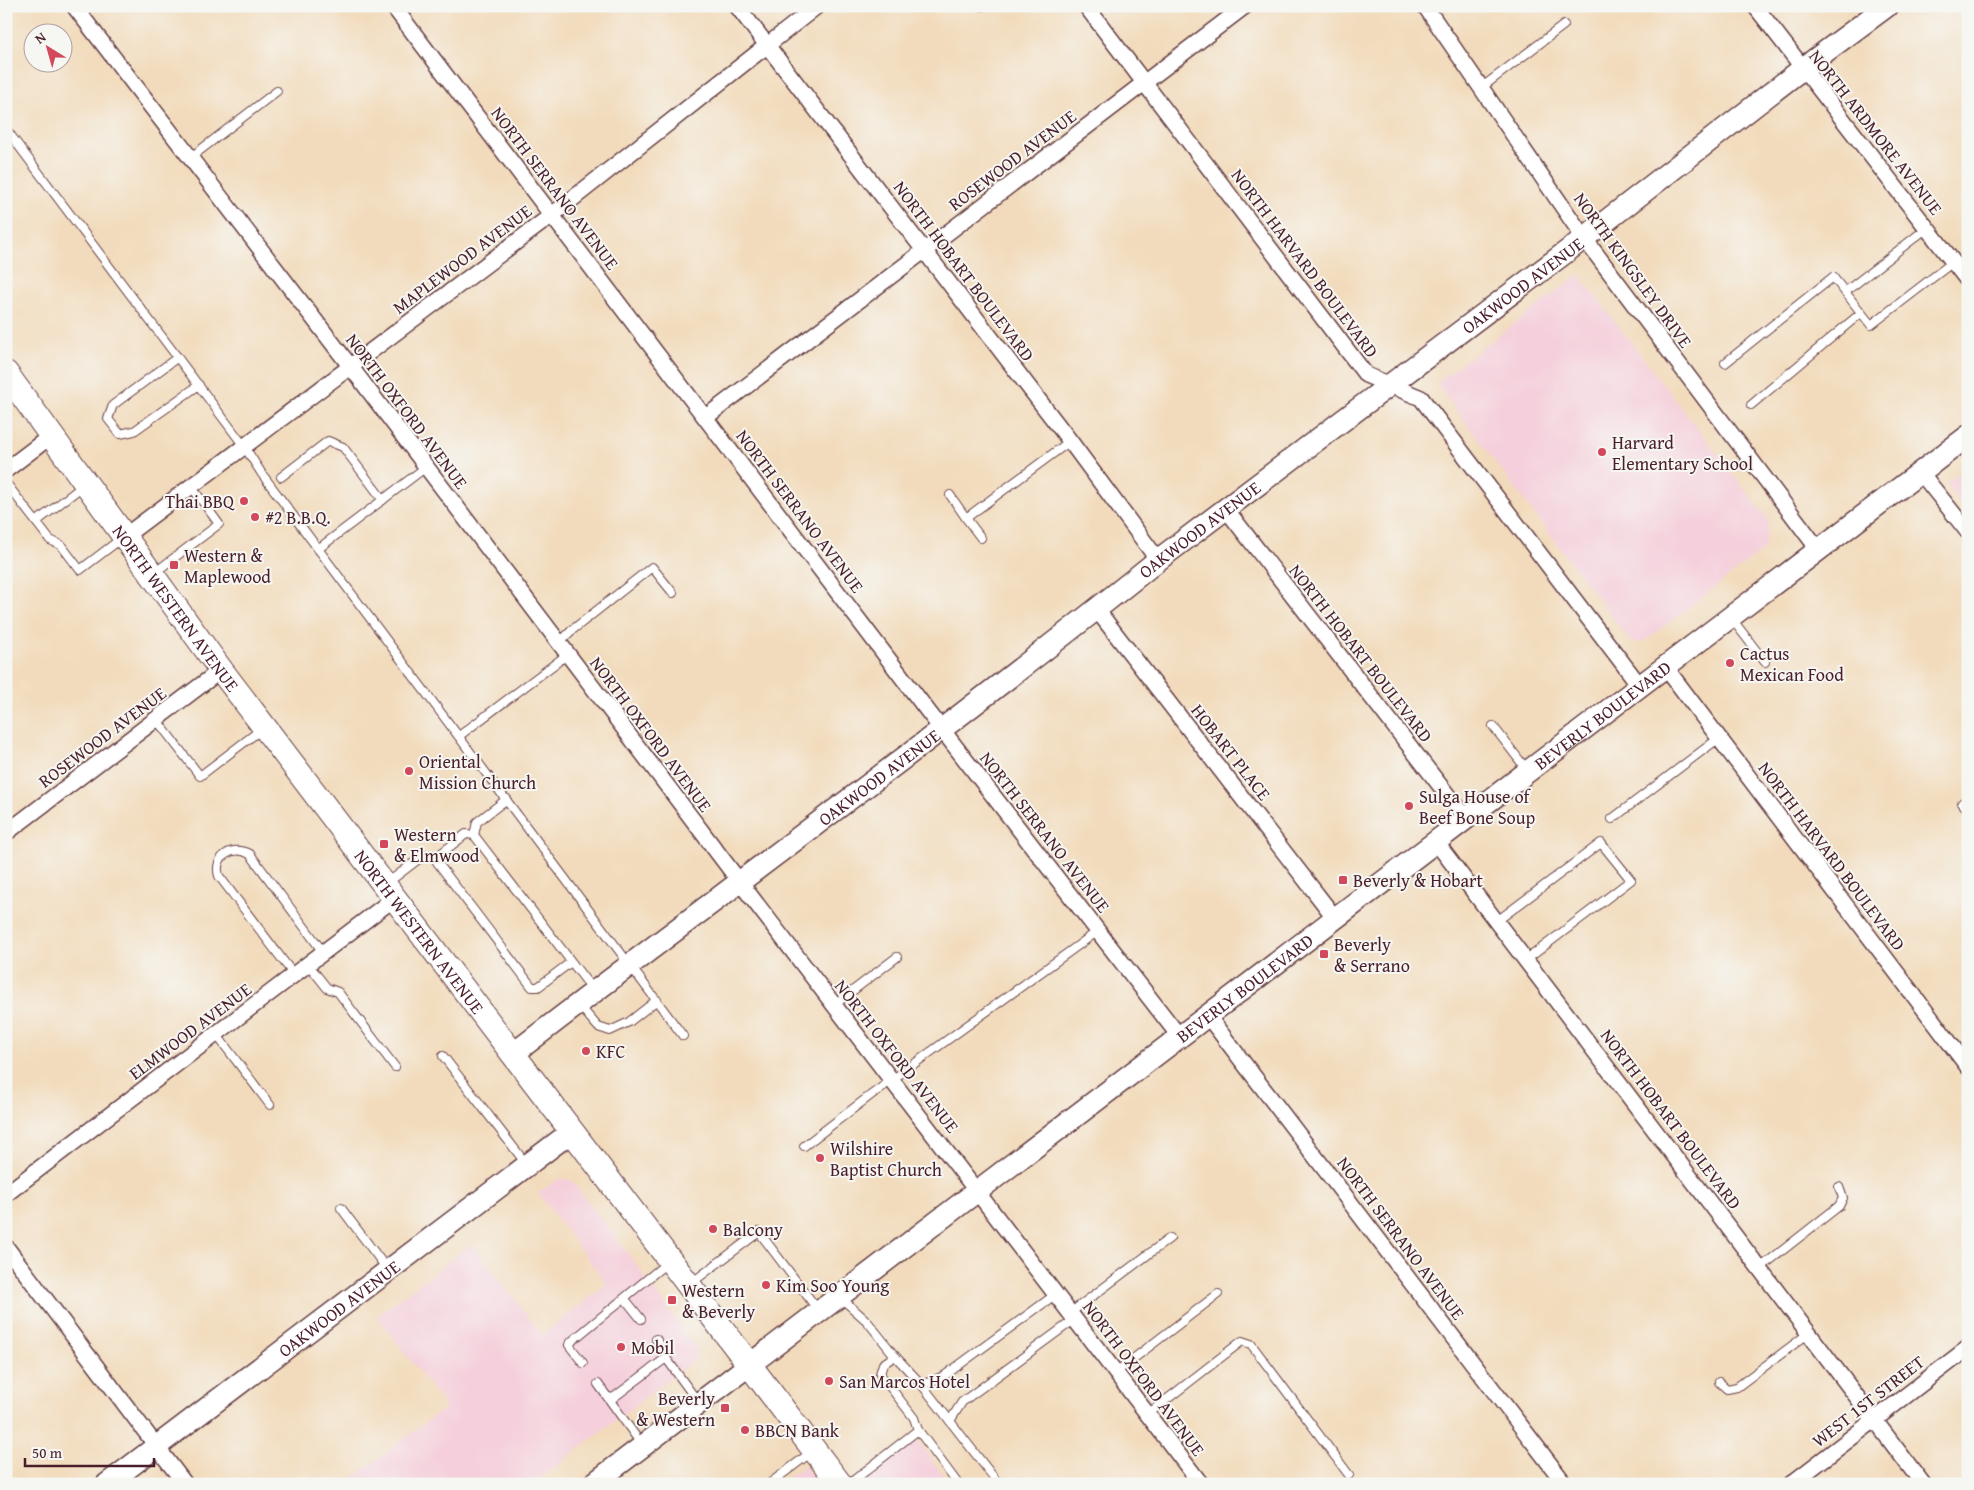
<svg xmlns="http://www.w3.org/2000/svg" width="1974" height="1490" viewBox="0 0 1974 1490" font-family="'Gentium Book Plus',serif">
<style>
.built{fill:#f5cfdb}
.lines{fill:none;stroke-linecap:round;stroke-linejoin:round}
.lane-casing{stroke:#633b41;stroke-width:10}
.street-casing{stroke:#633b41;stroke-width:18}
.secondary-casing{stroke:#633b41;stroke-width:24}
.primary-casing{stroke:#633b41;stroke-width:26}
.lane{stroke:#fff;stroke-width:8}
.street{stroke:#fff;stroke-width:15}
.secondary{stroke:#fff;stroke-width:21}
.primary{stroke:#fff;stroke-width:24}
.poi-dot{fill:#d1495b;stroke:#f6f6f2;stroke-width:2}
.labels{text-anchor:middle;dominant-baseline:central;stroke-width:4;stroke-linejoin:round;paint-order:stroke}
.street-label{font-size:18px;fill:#4a1f2b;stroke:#f6f6f2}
.poi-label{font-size:18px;fill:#4a1f2b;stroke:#f6f6f2;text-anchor:start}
</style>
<rect width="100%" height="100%" fill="#f6f6f2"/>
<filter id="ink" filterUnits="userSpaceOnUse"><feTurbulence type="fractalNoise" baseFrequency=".02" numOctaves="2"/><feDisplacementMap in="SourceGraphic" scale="10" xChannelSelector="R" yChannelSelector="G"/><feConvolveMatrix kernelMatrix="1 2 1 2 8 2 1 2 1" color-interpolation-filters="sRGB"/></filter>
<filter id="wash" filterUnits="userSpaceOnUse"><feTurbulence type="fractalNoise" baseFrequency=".0096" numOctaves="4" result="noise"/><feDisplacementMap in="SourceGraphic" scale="20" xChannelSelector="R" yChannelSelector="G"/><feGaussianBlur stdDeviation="1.12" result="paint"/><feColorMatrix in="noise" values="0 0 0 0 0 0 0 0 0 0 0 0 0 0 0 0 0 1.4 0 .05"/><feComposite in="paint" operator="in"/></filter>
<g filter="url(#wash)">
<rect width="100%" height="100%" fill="#f2dbbc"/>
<g class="built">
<polygon points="1579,275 1769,521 1764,550 1643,642 1631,642 1436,383"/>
<polygon points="1968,466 1968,512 1946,483"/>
<polygon points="559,1179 566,1179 573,1182 635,1263 694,1345 696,1349 694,1360 533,1484 359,1484 354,1477 446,1407 377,1316 472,1244 542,1335 607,1284 538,1193"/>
<polygon points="916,1439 950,1484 858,1484"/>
<polygon points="805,1465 817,1484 780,1484"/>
</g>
</g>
<g filter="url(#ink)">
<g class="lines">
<g class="lane-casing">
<g id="lane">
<polyline points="980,6 983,6"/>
<polyline points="1481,88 1564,25"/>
<polyline points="6,129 244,446 262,474 683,1036"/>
<polyline points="190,158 277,91"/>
<polyline points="1927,228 1845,292 1871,325 1953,262"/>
<polyline points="178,357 113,405 108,419 120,434 134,431 199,385"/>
<polyline points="1725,363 1833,277 1845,292"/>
<polyline points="1751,405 1861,313"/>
<polyline points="281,477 328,441 343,447 383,500"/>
<polyline points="6,483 50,540 61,545 80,570 122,538"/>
<polyline points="950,495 966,518 1070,441"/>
<polyline points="966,518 981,538"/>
<polyline points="36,522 84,485"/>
<polyline points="318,549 426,467"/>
<polyline points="154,573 219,524 191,486"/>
<polyline points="1732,619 1765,662"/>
<polyline points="559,643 571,631 652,567 673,593"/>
<polyline points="156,719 200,776 263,728"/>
<polyline points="1493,726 1527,770"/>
<polyline points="459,736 568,654"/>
<polyline points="1968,798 1962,803 1968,810"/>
<polyline points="1612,819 1719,738"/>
<polyline points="474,835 477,822 507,799"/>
<polyline points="386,884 424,855 439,855"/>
<polyline points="1497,921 1601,843 1631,880 1526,960"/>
<polyline points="571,962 538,987 532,987 437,862 439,855 466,834 474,835 593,990"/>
<polyline points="308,964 327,988 338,992 395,1067"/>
<path d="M294 975 219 876C213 856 233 845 250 854L323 952"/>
<polyline points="579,1005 598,1027 610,1031 629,1022 657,1000"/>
<polyline points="834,1005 897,957"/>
<polyline points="216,1034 270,1105"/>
<polyline points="443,1056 527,1165"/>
<polyline points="804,1146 871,1095 1098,931"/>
<polyline points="341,1208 387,1269"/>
<polyline points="1760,1268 1839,1206 1843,1198 1839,1187"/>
<polyline points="690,1284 759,1232 818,1310"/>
<polyline points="841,1298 867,1321 895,1356 922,1385 995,1479 996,1484"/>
<polyline points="625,1299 641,1319"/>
<polyline points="1070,1313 1170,1238"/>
<polyline points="656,1339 666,1353 666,1358 698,1402"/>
<polyline points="895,1356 883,1364 880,1374 914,1418 918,1430 958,1484"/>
<polyline points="583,1363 569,1345 572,1341 668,1262"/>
<polyline points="1116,1372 1218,1294"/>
<polyline points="1719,1382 1727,1389 1737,1387 1809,1333"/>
<polyline points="598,1384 642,1445"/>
<polyline points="922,1385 944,1376 1056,1294"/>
<polyline points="608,1397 613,1398 666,1358"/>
<polyline points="1148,1414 1242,1341 1251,1344 1349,1475"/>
<polyline points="950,1421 962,1402 1075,1319"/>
<polyline points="769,1484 813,1451"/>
<polyline points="849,1484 918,1430"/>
</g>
</g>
<g class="street-casing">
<g id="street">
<polyline points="74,6 360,379 739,881 1201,1484"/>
<polyline points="393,6 930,714 1179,1036"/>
<polyline points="737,6 1070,441 1158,560"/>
<polyline points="1086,6 1366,375 1421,398 1640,686"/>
<polyline points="1425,6 1584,238 1818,549"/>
<polyline points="1755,6 1968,281"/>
<polyline points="706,417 1245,6"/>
<polyline points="6,470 52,435"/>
<polyline points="1921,473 1968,532"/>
<polyline points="1226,509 1466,819"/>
<polyline points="125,536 552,215 817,6"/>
<polyline points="1097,610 1335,918"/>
<polyline points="1666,668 1968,1067"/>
<polyline points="6,833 221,670"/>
<polyline points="1436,842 1923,1484"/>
<polyline points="1207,1015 1565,1484"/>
<polyline points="6,1194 396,897"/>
<polyline points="6,1247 185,1484"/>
<polyline points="1791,1484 1968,1348"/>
</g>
</g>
<g class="secondary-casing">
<g id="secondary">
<path id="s1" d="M513 1054C727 889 947 730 1158 560L1570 249 1802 69 1887 6"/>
<path id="s2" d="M107 1484 571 1132"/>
<path id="s3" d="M593 1484 1968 436"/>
</g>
</g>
<g class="primary-casing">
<g id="primary">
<path id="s4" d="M6 373 221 670 840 1484"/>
</g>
</g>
<use href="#lane" class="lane"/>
<use href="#street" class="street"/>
<use href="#secondary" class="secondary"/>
<use href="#primary" class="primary"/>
</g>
</g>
<g class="poi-dot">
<circle cx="1602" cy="452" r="5"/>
<circle cx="244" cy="501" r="5"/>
<circle cx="255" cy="517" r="5"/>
<rect x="169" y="560" width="10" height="10" rx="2.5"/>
<circle cx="1730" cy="663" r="5"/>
<circle cx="409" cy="771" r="5"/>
<circle cx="1409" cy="806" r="5"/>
<rect x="379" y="839" width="10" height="10" rx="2.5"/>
<rect x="1338" y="875" width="10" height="10" rx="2.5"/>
<rect x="1319" y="949" width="10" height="10" rx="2.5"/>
<circle cx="586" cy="1051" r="5"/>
<circle cx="820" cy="1158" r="5"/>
<circle cx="713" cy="1229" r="5"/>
<circle cx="766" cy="1285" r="5"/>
<rect x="667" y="1295" width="10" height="10" rx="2.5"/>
<circle cx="621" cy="1347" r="5"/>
<circle cx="829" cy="1381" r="5"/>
<rect x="720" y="1403" width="10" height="10" rx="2.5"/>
<circle cx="745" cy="1430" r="5"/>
</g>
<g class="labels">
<g class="street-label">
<text transform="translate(1876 132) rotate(52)">NORTH ARDMORE AVENUE</text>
<text transform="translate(1012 160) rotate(-37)">ROSEWOOD AVENUE</text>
<text transform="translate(555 188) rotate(53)">NORTH SERRANO AVENUE</text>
<text transform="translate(462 259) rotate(-37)">MAPLEWOOD AVENUE</text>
<text transform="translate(1305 263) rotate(53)">NORTH HARVARD BOULEVARD</text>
<text transform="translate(1633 270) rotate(54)">NORTH KINGSLEY DRIVE</text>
<text transform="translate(964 271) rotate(53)">NORTH HOBART BOULEVARD</text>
<text stroke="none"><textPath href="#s1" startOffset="1269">OAKWOOD AVENUE</textPath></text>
<text transform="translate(407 411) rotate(53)">NORTH OXFORD AVENUE</text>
<text transform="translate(800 511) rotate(53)">NORTH SERRANO AVENUE</text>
<text stroke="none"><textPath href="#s1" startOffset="864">OAKWOOD AVENUE</textPath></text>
<text stroke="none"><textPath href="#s4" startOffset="290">NORTH WESTERN AVENUE</textPath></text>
<text transform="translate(1361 653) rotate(52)">NORTH HOBART BOULEVARD</text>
<text stroke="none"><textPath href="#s3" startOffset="1269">BEVERLY BOULEVARD</textPath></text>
<text transform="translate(651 734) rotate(53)">NORTH OXFORD AVENUE</text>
<text transform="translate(102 737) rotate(-37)">ROSEWOOD AVENUE</text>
<text transform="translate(1231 752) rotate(52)">HOBART PLACE</text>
<text stroke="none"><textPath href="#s1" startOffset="459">OAKWOOD AVENUE</textPath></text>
<text transform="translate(1045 832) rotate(52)">NORTH SERRANO AVENUE</text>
<text transform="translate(1832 856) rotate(53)">NORTH HARVARD BOULEVARD</text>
<text stroke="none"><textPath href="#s4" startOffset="695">NORTH WESTERN AVENUE</textPath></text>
<text stroke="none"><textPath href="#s3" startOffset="819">BEVERLY BOULEVARD</textPath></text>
<text transform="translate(190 1031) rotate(-37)">ELMWOOD AVENUE</text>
<text transform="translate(897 1056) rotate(52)">NORTH OXFORD AVENUE</text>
<text transform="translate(1671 1119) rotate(53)">NORTH HOBART BOULEVARD</text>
<text transform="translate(1401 1238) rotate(53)">NORTH SERRANO AVENUE</text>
<text stroke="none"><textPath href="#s2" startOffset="291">OAKWOOD AVENUE</textPath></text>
<text transform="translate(1144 1378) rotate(53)">NORTH OXFORD AVENUE</text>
<text transform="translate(1868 1401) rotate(-38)">WEST 1ST STREET</text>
</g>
<g class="poi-label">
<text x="1612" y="442">Harvard<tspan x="1612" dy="21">Elementary School</tspan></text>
<text x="234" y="501" text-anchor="end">Thai BBQ</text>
<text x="265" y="517">#2 B.B.Q.</text>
<text x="184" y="555">Western &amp;<tspan x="184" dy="21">Maplewood</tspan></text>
<text x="1740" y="653">Cactus<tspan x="1740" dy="21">Mexican Food</tspan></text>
<text x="419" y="761">Oriental<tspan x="419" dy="21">Mission Church</tspan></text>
<text x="1419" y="796">Sulga House of<tspan x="1419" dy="21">Beef Bone Soup</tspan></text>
<text x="394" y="834">Western<tspan x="394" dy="21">&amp; Elmwood</tspan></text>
<text x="1353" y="880">Beverly &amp; Hobart</text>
<text x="1334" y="944">Beverly<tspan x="1334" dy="21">&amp; Serrano</tspan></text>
<text x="596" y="1051">KFC</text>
<text x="830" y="1148">Wilshire<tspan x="830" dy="21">Baptist Church</tspan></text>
<text x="723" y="1229">Balcony</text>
<text x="776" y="1285">Kim Soo Young</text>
<text x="682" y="1290">Western<tspan x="682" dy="21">&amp; Beverly</tspan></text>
<text x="631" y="1347">Mobil</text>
<text x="839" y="1381">San Marcos Hotel</text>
<text x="715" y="1398" text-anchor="end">Beverly<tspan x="715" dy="21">&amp; Western</tspan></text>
<text x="755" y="1430">BBCN Bank</text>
</g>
</g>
<rect width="1974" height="1490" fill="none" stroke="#f6f6f2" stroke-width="25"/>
<g transform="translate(48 48) rotate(323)"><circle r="24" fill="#f6f6f2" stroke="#b1a0a2"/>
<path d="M0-4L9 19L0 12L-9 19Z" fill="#d1495b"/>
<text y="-8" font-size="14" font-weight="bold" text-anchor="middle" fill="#4a1f2b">N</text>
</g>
<path d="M25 1458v8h129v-8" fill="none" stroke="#4a1f2b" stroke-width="2.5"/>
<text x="32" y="1458" font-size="15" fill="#4a1f2b" stroke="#f6f6f2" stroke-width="4" paint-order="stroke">50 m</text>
</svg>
